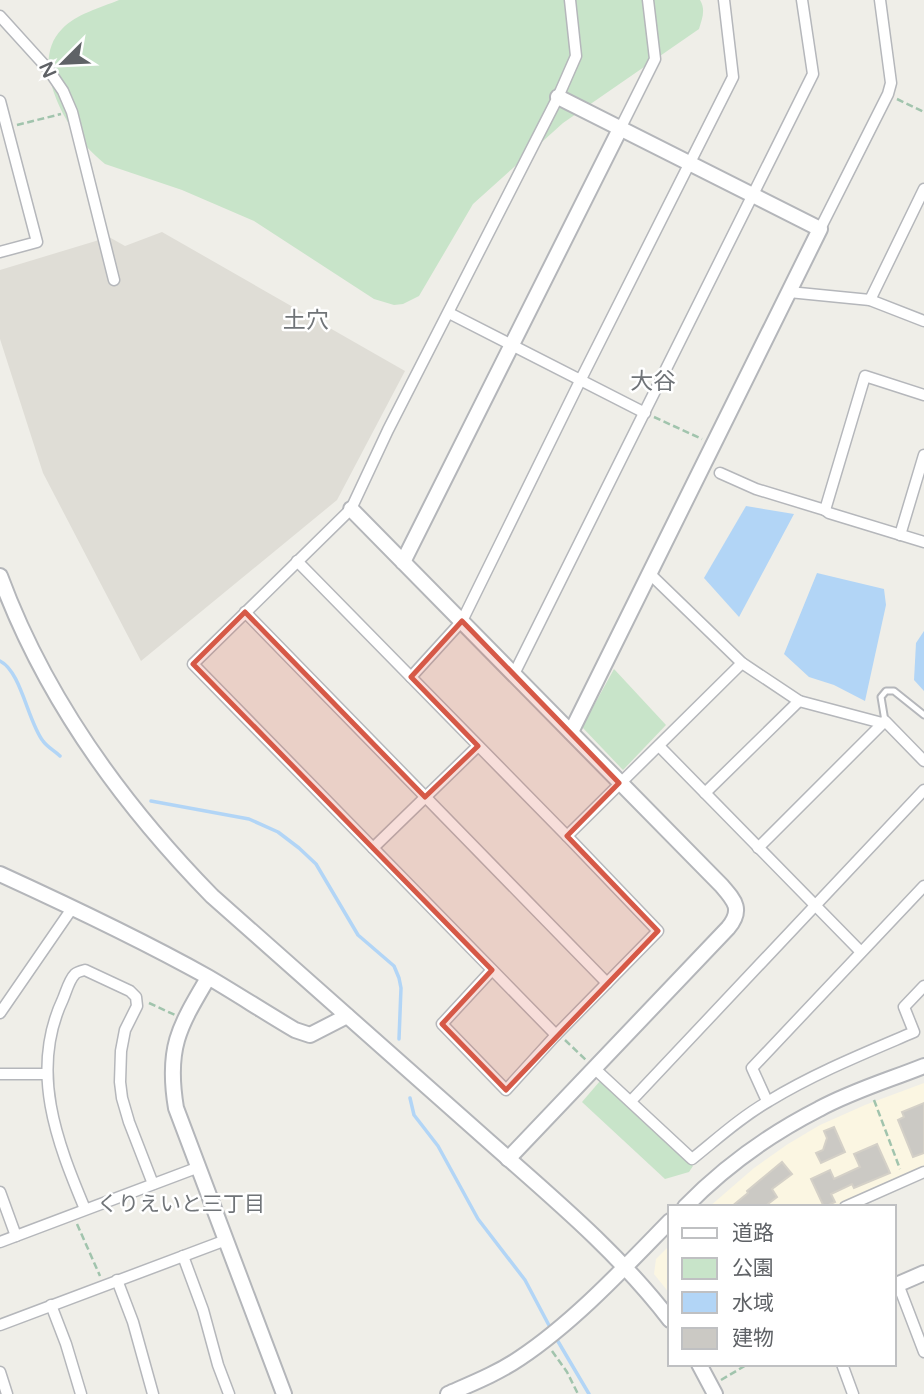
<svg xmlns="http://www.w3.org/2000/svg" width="924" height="1394" viewBox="0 0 924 1394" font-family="'Varela Round','Noto Sans JP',sans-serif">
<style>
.commercial{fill:#fbf6e2}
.education{fill:#dfddd6}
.green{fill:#c8e4c9}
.water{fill:#b2d5f6}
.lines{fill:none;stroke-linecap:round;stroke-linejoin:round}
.stream{stroke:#b2d5f6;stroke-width:3.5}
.building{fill:#cbc9c4;stroke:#d4d0c7;stroke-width:2}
.lane-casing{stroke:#b5b7bb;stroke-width:9}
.street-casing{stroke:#b5b7bb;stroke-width:13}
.secondary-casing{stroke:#b4b6ba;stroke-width:18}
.path{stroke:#a1c4ad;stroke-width:2.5;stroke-dasharray:7 3.5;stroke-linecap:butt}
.lane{stroke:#fff;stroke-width:5}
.street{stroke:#fff;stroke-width:10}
.secondary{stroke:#fff;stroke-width:14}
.marked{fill:#d65947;fill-opacity:0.2;stroke:#d65947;stroke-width:5;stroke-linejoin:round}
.labels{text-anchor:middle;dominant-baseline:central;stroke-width:5;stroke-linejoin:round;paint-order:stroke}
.neighbourhood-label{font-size:21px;fill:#707478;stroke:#fff}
.quarter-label{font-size:23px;fill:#707478;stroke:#fff}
</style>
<rect width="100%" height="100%" fill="#efeee8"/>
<g class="commercial">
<polygon points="924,1083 924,1167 833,1207 709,1207 754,1168 788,1144 820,1125 865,1105"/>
<polygon points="670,1245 670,1294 654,1274 656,1259"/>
</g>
<polygon class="education" points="162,232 405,371 337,500 141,661 43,473 0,339 0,270 109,237 125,246"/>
<g class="green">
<path d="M119 0H700C706 10 702 19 699 29L563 123 473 204 419 296 403 304 394 305 374 299 254 221 182 190 105 164C92 153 78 139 69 124 53 98 36 55 62 29 76 14 100 8 119 0Z"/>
<polygon points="614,669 666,725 623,770 582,727"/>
<polygon points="600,1081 693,1166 689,1172 665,1179 582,1102"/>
</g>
<g class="water">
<polygon points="746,506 794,514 739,617 704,578"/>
<polygon points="817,573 884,589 886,605 865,701 834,685 809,677 784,654"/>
<polygon points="924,631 924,691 914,680 916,643"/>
</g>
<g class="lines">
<g class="stream">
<path d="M0 661C21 671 28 722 43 741 47 747 55 751 60 756"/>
<polyline points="151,801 249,819 278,832 299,848 316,864 358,935 394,966 399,978 401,988 399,1039"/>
<polyline points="410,1098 414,1115 438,1146 478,1219 525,1280 552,1331"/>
<polyline points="556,1338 589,1394"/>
</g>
</g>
<g class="building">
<polygon points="924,1103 924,1153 913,1157 898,1120 904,1117 902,1112"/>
<polygon points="834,1127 845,1152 821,1163 816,1153 823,1150 827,1138 824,1131"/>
<polygon points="877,1144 890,1173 854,1188 852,1184 831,1194 835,1202 824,1207 811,1179 830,1170 834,1179 860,1167 854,1154"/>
<polygon points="782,1162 792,1174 772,1189 777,1197 764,1207 731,1207 748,1193 747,1191"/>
</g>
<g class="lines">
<g class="lane-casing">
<polyline id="lane" points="885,721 881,697 886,691 894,691 924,715"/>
</g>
<g class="street-casing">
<g id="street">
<polyline points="0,16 48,69 63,91 72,112 114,280"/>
<polyline points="0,101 37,242 0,252"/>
<polyline points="620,129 655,59 648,0"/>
<polyline points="820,229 888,94 891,83 880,0"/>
<polyline points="789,292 870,300 924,321"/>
<polyline points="870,300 924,189"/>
<polyline points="449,313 645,413"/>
<polyline points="924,395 865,376 825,510 829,513 924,542"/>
<polyline points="720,473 756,489 825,510"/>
<polyline points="900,535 924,455"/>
<polyline points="297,561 567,836 658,931 556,1035 506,1090 442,1024 492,970"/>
<polyline points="649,573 742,663 799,701 705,793"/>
<polyline points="245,612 607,983"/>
<polyline points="514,674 813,74 802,0"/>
<polyline points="411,677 462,621 580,381 733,77 724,0"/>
<polyline points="799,701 882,723"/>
<polyline points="659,746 861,952"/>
<polyline points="567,836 742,663"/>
<polyline points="373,848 478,746"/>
<polyline points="758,848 885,721 924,761"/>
<polyline points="0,1013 73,907"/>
<polyline points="556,1035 193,664 351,509 388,430 558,97 576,56 570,0"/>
<path d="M594 1068 692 1159C717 1139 741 1117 769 1101 815 1073 865 1053 914 1032L904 1007 924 986"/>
<polyline points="0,1074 47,1074"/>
<polyline points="631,1101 924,790"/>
<polyline points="767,1101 752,1068 924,886"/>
<polyline points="0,1192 16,1236"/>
<polyline points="845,1207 924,1172"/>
<path d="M85 1209C57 1142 29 1071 63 999 66 992 69 980 75 974 77 972 81 971 85 970L130 991 136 997 137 1006 125 1030 121 1051 120 1082 122 1098 129 1122 153 1184"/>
<polyline points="0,1242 199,1167"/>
<polyline points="183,1256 203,1310 218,1365 229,1394"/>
<polyline points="117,1280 133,1322 153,1394"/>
<polyline points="898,1284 924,1352"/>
<polyline points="51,1305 66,1344 81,1394"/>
<polyline points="0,1325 226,1240"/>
<polyline points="842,1364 853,1394"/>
<polyline points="0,1372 7,1394"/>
</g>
</g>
<g class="secondary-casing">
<g id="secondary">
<polyline points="558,97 820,229 571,732"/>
<path d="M351 509 722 886C735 901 743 910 728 928L508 1159"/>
<polyline points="403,562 620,129"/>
<path d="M0 576C45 698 122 804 212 896 300 974 388 1052 476 1130 543 1190 615 1248 670 1320"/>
<path d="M0 874C70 906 140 939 208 977 237 994 266 1013 295 1030L310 1035 347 1016"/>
<path d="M208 978C179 1027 166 1048 176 1108L284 1394"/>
<path d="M685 1207C724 1167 770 1134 819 1109 852 1091 889 1080 924 1066"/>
<polyline points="894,1286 924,1273"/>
<polyline points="699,1364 715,1394"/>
<path d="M448 1394C473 1383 498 1373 520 1358 574 1322 625 1267 670 1221"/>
</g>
</g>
<g class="path">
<polyline points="897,99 924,112"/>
<polyline points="17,125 61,114"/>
<polyline points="654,417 702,439"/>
<polyline points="149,1003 175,1015"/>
<polyline points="565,1040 586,1060"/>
<polyline points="874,1100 900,1169"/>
<polyline points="77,1224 100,1276"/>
<polyline points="552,1351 567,1372 578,1394"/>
<polyline points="721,1380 748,1364"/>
</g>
<use href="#lane" class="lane"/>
<use href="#street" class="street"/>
<use href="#secondary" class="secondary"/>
</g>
<path class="marked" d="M245 612 425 797 478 746 411 677 462 621 619 783 567 836 658 931 506 1090 442 1024 492 970 193 664Z"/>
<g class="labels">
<g class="neighbourhood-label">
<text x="181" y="1204">くりえいと三丁目</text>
</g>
<g class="quarter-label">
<text x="306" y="321">土穴</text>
<text x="653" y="382">大谷</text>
</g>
</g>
<rect x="668" y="1205" width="228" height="161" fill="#ffffff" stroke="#bfc0c2" stroke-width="2"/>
<rect x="682" y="1228" width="35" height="10" fill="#ffffff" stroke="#bfc0c2" stroke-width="2"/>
<text x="732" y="1240" font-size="21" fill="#5f6266">道路</text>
<rect x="682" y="1258" width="35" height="21" fill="#c8e4c9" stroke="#bfc0c2" stroke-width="2"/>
<text x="732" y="1275" font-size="21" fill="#5f6266">公園</text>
<rect x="682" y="1292" width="35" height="21" fill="#b2d5f6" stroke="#bfc0c2" stroke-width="2"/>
<text x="732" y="1310" font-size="21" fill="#5f6266">水域</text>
<rect x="682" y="1328" width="35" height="21" fill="#cbc9c4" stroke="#bfc0c2" stroke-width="2"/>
<text x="732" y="1345" font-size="21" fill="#5f6266">建物</text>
<g transform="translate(63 63) rotate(246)" stroke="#ffffff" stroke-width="5" paint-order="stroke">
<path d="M0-5L12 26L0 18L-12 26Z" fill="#5f6266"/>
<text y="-10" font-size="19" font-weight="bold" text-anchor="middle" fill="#5f6266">N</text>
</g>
</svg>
